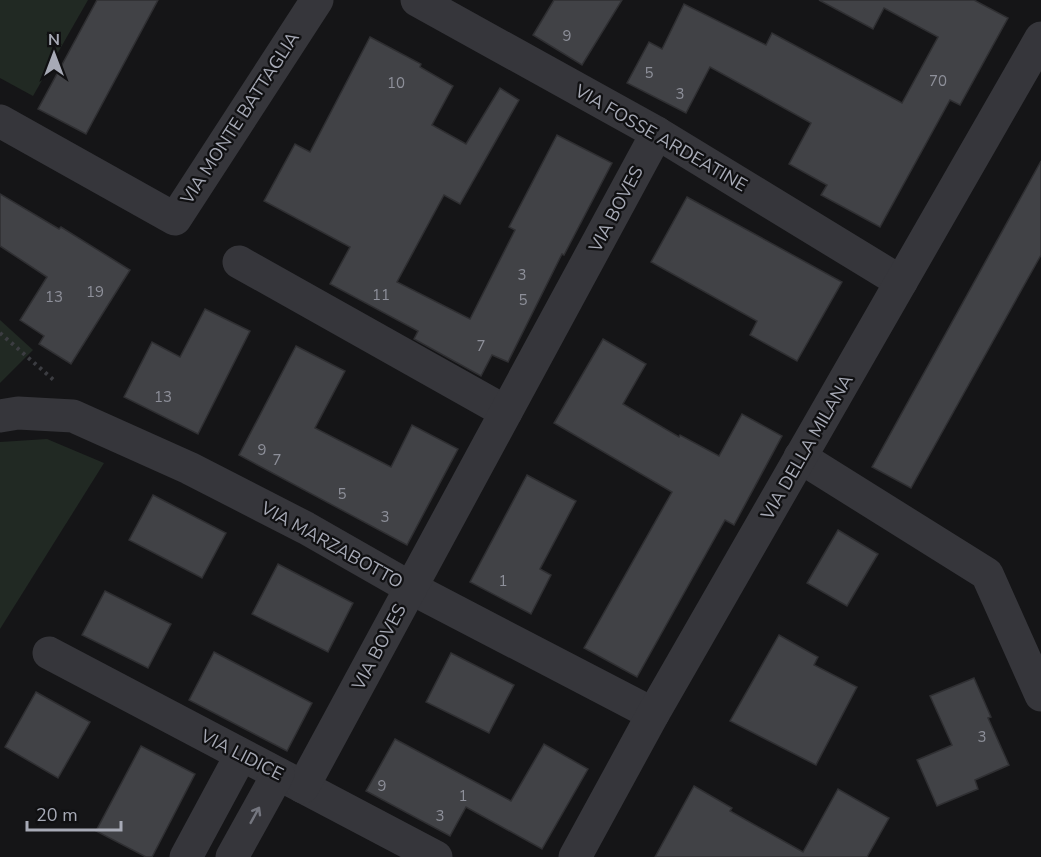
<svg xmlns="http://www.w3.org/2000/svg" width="1041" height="857" viewBox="0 0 1041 857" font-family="'Nunito Sans',sans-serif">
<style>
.green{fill:#212923}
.building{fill:#414246;stroke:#2f2f32;stroke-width:1.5}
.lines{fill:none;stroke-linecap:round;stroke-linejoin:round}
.path{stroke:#3c3d42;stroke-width:4;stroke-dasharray:3 4.5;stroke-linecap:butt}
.minor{stroke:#36363b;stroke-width:33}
.oneway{stroke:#74767f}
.labels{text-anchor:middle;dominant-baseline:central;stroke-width:4.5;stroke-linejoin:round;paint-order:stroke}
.number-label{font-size:15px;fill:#8e909a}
.street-label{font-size:18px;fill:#a7aab6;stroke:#101012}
</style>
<rect width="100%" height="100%" fill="#151517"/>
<g class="green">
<polygon points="0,0 88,0 33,96 0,78"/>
<polygon points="0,320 33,350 0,383"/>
<polygon points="47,439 104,463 0,629 0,442"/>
</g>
<g class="building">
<polygon points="97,0 158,0 86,134 38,109"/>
<polygon points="554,0 622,0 582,65 533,35"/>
<polygon points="819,0 974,0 1008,18 960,105 950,100 880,227 821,195 827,185 789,164 811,123 710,67 686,113 627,83 649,42 662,49 684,4 766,45 772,33 902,103 938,37 884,8 873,29"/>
<polygon points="370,37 421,64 420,67 453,86 432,125 466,144 500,88 519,100 460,204 444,195 397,282 470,319 515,230 509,227 557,135 612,163 564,255 562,254 508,362 492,355 481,376 414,339 418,331 330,284 350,247 264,201 295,144 310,152"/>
<polygon points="1041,161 1041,255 911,488 872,467"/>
<polygon points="0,194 59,229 61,227 130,270 71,364 39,344 44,336 20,320 47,277 0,246"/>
<polygon points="687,197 842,282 797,361 750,335 757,321 651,262"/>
<polygon points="205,309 250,331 198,434 124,397 152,342 180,357"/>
<polygon points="603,339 646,364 623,404 679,437 680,435 719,456 742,414 782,436 734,525 725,520 637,677 584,648 672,492 554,423"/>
<polygon points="296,346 345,371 315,428 391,467 412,425 458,449 407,545 239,455"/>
<polygon points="527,475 576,501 540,569 551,575 531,614 470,582"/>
<polygon points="153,495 226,533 202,578 129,540"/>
<polygon points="838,530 878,554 847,606 807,583"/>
<polygon points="278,564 353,603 328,652 252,614"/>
<polygon points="105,591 171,624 148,668 82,635"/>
<polygon points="779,635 818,657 814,665 857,687 816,765 730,721"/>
<polygon points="214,652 312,703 287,751 189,700"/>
<polygon points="451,653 514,685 489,733 426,702"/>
<polygon points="974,678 991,717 988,718 1009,765 975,780 978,789 937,806 917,760 952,745 930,696"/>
<polygon points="36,692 90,722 58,778 5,747"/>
<polygon points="395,739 511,801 544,744 588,769 542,849 466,807 450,836 366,791"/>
<polygon points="141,746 195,774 152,857 146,857 96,831"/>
<polygon points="694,786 732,808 730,811 803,852 838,789 889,818 867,857 655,857"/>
</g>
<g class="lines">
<polyline class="path" points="0,333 56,382"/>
<g class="minor">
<polyline points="417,0 657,133 901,282"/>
<polyline points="0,121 175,219 317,0"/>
<polyline points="239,262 506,412"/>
<polyline points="0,416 18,413 73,416 189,468 306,528 411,588 653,714"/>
<polyline points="800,457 987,574 1041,695"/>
<polyline points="49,653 436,857"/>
<polyline points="303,787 657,133"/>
<polyline points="186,857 241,755"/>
<polyline points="232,857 278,774"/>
<polyline points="575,857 653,714 1041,38"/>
</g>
</g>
<defs><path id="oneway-shaft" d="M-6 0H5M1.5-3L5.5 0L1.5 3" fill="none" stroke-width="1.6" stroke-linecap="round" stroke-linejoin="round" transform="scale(1.5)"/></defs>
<use class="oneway" href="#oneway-shaft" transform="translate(255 815) rotate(-61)"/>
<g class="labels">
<g class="number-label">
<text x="567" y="36">9</text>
<text x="649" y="73">5</text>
<text x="938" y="81">70</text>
<text x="396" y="83">10</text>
<text x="680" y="94">3</text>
<text x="522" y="275">3</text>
<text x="95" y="292">19</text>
<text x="381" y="295">11</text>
<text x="54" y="297">13</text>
<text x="523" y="300">5</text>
<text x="481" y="346">7</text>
<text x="163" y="397">13</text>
<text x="262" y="450">9</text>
<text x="277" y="460">7</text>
<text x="342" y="494">5</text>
<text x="385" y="517">3</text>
<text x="503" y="581">1</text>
<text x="982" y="737">3</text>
<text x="382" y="786">9</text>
<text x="463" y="796">1</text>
<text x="440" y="816">3</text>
</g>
<g class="street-label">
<text transform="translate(240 118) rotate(-57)">VIA MONTE BATTAGLIA</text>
<text transform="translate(661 138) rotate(30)">VIA FOSSE ARDEATINE</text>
<text transform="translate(616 209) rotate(-62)">VIA BOVES</text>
<text transform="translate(807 447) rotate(-60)">VIA DELLA MILANA</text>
<text transform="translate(332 545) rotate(29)">VIA MARZABOTTO</text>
<text transform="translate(379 647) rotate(-62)">VIA BOVES</text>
<text transform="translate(242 755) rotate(27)">VIA LIDICE</text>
</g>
</g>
<g transform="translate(54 54)" stroke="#101012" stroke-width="4.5" paint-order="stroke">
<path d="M0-4.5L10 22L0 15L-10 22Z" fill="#a7aab6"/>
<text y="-9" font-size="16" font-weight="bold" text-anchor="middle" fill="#a7aab6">N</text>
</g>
<path d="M27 821v9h94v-9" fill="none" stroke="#a7aab6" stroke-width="3"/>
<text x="36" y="821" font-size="18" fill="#a7aab6" stroke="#101012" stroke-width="4.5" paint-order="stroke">20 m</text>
</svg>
